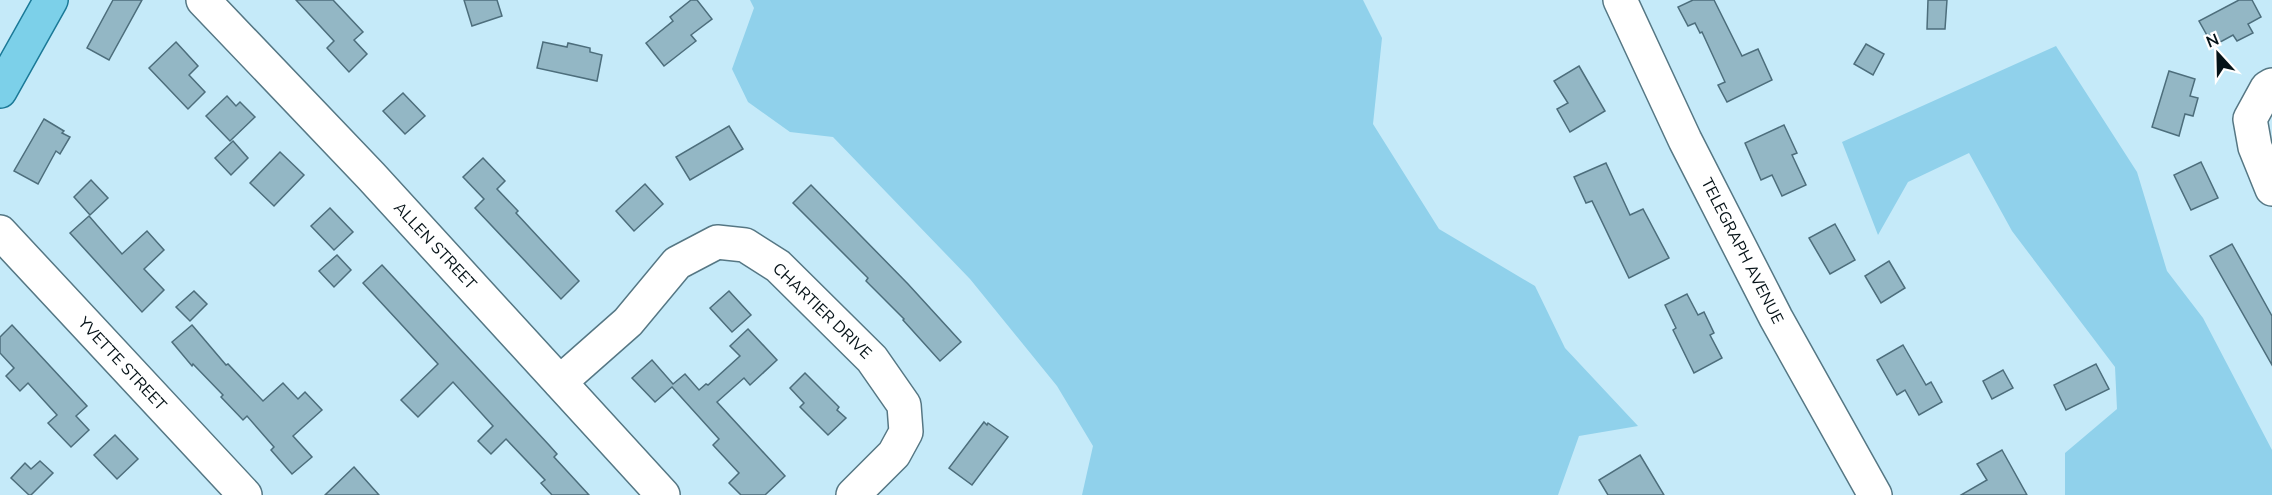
<svg xmlns="http://www.w3.org/2000/svg" width="2272" height="495" viewBox="0 0 2272 495" font-family="'Nunito Sans',sans-serif">
<style>
.green{fill:#90d1eb}
.building{fill:#93b7c5;stroke:#4d6e7c;stroke-width:1.5}
.lines{fill:none;stroke-linecap:round;stroke-linejoin:round}
.minor-casing{stroke:#557784;stroke-width:36}
.major-casing{stroke:#1a7997;stroke-width:36}
.minor{stroke:#fff;stroke-width:33}
.major{stroke:#7cd0e9;stroke-width:33}
.labels{text-anchor:middle;dominant-baseline:central;stroke-width:4.5;stroke-linejoin:round;paint-order:stroke}
.street-label{font-size:16px;fill:#061318;stroke:#fff}
</style>
<rect width="100%" height="100%" fill="#c5eaf9"/>
<g class="green">
<polygon points="750,0 1363,0 1382,38 1373,124 1439,229 1535,286 1565,348 1638,426 1579,436 1558,495 1082,495 1093,446 1057,386 970,279 833,137 790,132 748,102 732,69 754,8"/>
<polygon points="2056,46 2137,172 2167,271 2203,318 2272,450 2272,495 2065,495 2065,453 2117,409 2115,367 2012,231 1969,153 1908,182 1878,235 1842,142"/>
</g>
<g class="building">
<polygon points="113,0 142,0 109,60 87,48"/>
<polygon points="296,0 333,0 363,32 354,40 367,54 349,72 327,48 334,41"/>
<polygon points="464,0 497,0 502,16 472,26"/>
<polygon points="691,0 697,0 712,19 691,35 696,41 664,66 646,43 673,21 670,17"/>
<polygon points="1693,0 1714,0 1742,56 1758,49 1772,80 1727,102 1718,85 1725,82 1702,32 1700,33 1695,23 1688,26 1678,7"/>
<polygon points="1928,0 1947,0 1945,29 1927,29"/>
<polygon points="2239,0 2252,0 2261,17 2248,24 2253,33 2237,41 2233,35 2213,46 2199,21"/>
<polygon points="176,42 198,66 189,75 205,92 188,109 149,68"/>
<polygon points="543,42 567,47 568,43 590,48 590,52 602,55 597,81 537,68"/>
<polygon points="1866,44 1884,54 1873,75 1854,64"/>
<polygon points="1579,66 1605,111 1570,132 1557,109 1568,103 1554,81"/>
<polygon points="2169,71 2195,79 2190,96 2198,98 2193,116 2185,114 2179,136 2152,127"/>
<polygon points="403,93 425,116 405,134 383,111"/>
<polygon points="227,96 236,106 240,102 255,117 230,141 206,116"/>
<polygon points="44,119 64,131 62,133 70,137 60,154 56,151 38,184 14,171"/>
<polygon points="1784,125 1797,153 1792,155 1806,185 1782,196 1772,175 1761,180 1745,143"/>
<polygon points="729,126 743,149 690,180 676,157"/>
<polygon points="233,141 248,158 231,175 215,158"/>
<polygon points="280,152 304,175 274,206 250,183"/>
<polygon points="483,158 505,181 497,189 518,211 516,213 579,281 561,299 475,208 484,199 463,177"/>
<polygon points="2201,162 2218,198 2191,210 2174,175"/>
<polygon points="1606,163 1630,215 1643,209 1669,258 1629,278 1592,201 1586,203 1574,177"/>
<polygon points="91,180 108,198 90,215 74,197"/>
<polygon points="645,184 663,204 634,231 616,211"/>
<polygon points="811,185 908,284 961,342 940,361 903,320 904,319 866,281 868,278 793,203"/>
<polygon points="330,208 353,232 334,250 311,226"/>
<polygon points="89,216 122,254 147,231 164,250 144,269 164,290 142,312 70,233"/>
<polygon points="1835,224 1855,260 1830,274 1809,238"/>
<polygon points="2232,244 2272,316 2272,365 2210,256"/>
<polygon points="337,255 351,270 334,287 319,271"/>
<polygon points="1889,261 1905,288 1881,303 1865,276"/>
<polygon points="382,265 549,445 557,454 554,457 589,495 552,495 541,483 545,480 506,439 491,454 478,441 493,426 453,382 418,417 401,400 438,364 363,283"/>
<polygon points="194,291 207,304 190,321 176,307"/>
<polygon points="729,291 751,315 732,332 710,308"/>
<polygon points="1687,294 1698,315 1704,312 1714,333 1710,335 1722,358 1694,373 1673,330 1676,328 1665,305"/>
<polygon points="12,325 87,406 76,416 89,430 71,447 48,423 57,415 28,383 20,391 6,376 14,368 0,353 0,337"/>
<polygon points="192,325 226,365 228,364 263,401 283,383 298,399 305,392 322,410 293,436 312,457 292,474 271,450 274,447 247,416 243,420 221,397 223,395 193,364 192,366 172,342"/>
<polygon points="748,329 777,360 750,385 744,378 717,402 785,476 765,495 741,495 729,483 739,473 713,445 719,439 672,387 655,402 632,378 652,360 673,384 685,374 699,390 706,384 708,385 740,356 730,346"/>
<polygon points="1903,345 1926,385 1931,382 1942,402 1919,415 1905,390 1897,395 1877,360"/>
<polygon points="2096,364 2109,389 2066,410 2054,385"/>
<polygon points="2003,370 2013,388 1992,399 1983,381"/>
<polygon points="805,373 839,407 837,410 846,418 828,435 800,407 804,403 790,388"/>
<polygon points="984,422 987,425 988,423 1008,437 972,485 949,468"/>
<polygon points="115,435 138,459 117,479 94,455"/>
<polygon points="2002,450 2027,495 1961,495 1987,480 1977,464"/>
<polygon points="1640,455 1664,495 1608,495 1599,480"/>
<polygon points="40,461 53,473 31,495 29,495 11,478 25,463 31,469"/>
<polygon points="354,467 379,495 325,495"/>
</g>
<g class="lines">
<g class="minor-casing">
<g id="minor">
<polyline points="203,0 371,176 663,495"/>
<polyline points="1620,0 1685,140 1776,318 1875,495"/>
<polyline points="2272,85 2267,88 2250,119 2255,147 2272,189"/>
<polyline points="0,232 245,495"/>
<polyline points="560,382 628,322 677,263 717,242 745,245 778,266 872,359 904,405 906,432 894,454 853,495"/>
</g>
</g>
<g class="major-casing">
<polyline id="major" points="0,91 51,0"/>
</g>
<use href="#minor" class="minor"/>
<use href="#major" class="major"/>
</g>
<g class="labels">
<g class="street-label">
<text transform="translate(435 246) rotate(47)">ALLEN STREET</text>
<text transform="translate(1742 251) rotate(63)">TELEGRAPH AVENUE</text>
<text transform="translate(822 311) rotate(44)">CHARTIER DRIVE</text>
<text transform="translate(122 364) rotate(47)">YVETTE STREET</text>
</g>
</g>
<g transform="translate(2218 54) rotate(338)" stroke="#ffffff" stroke-width="4.5" paint-order="stroke">
<path d="M0-4.5L10 22L0 15L-10 22Z" fill="#061318"/>
<text y="-9" font-size="16" font-weight="bold" text-anchor="middle" fill="#061318">N</text>
</g>
</svg>
